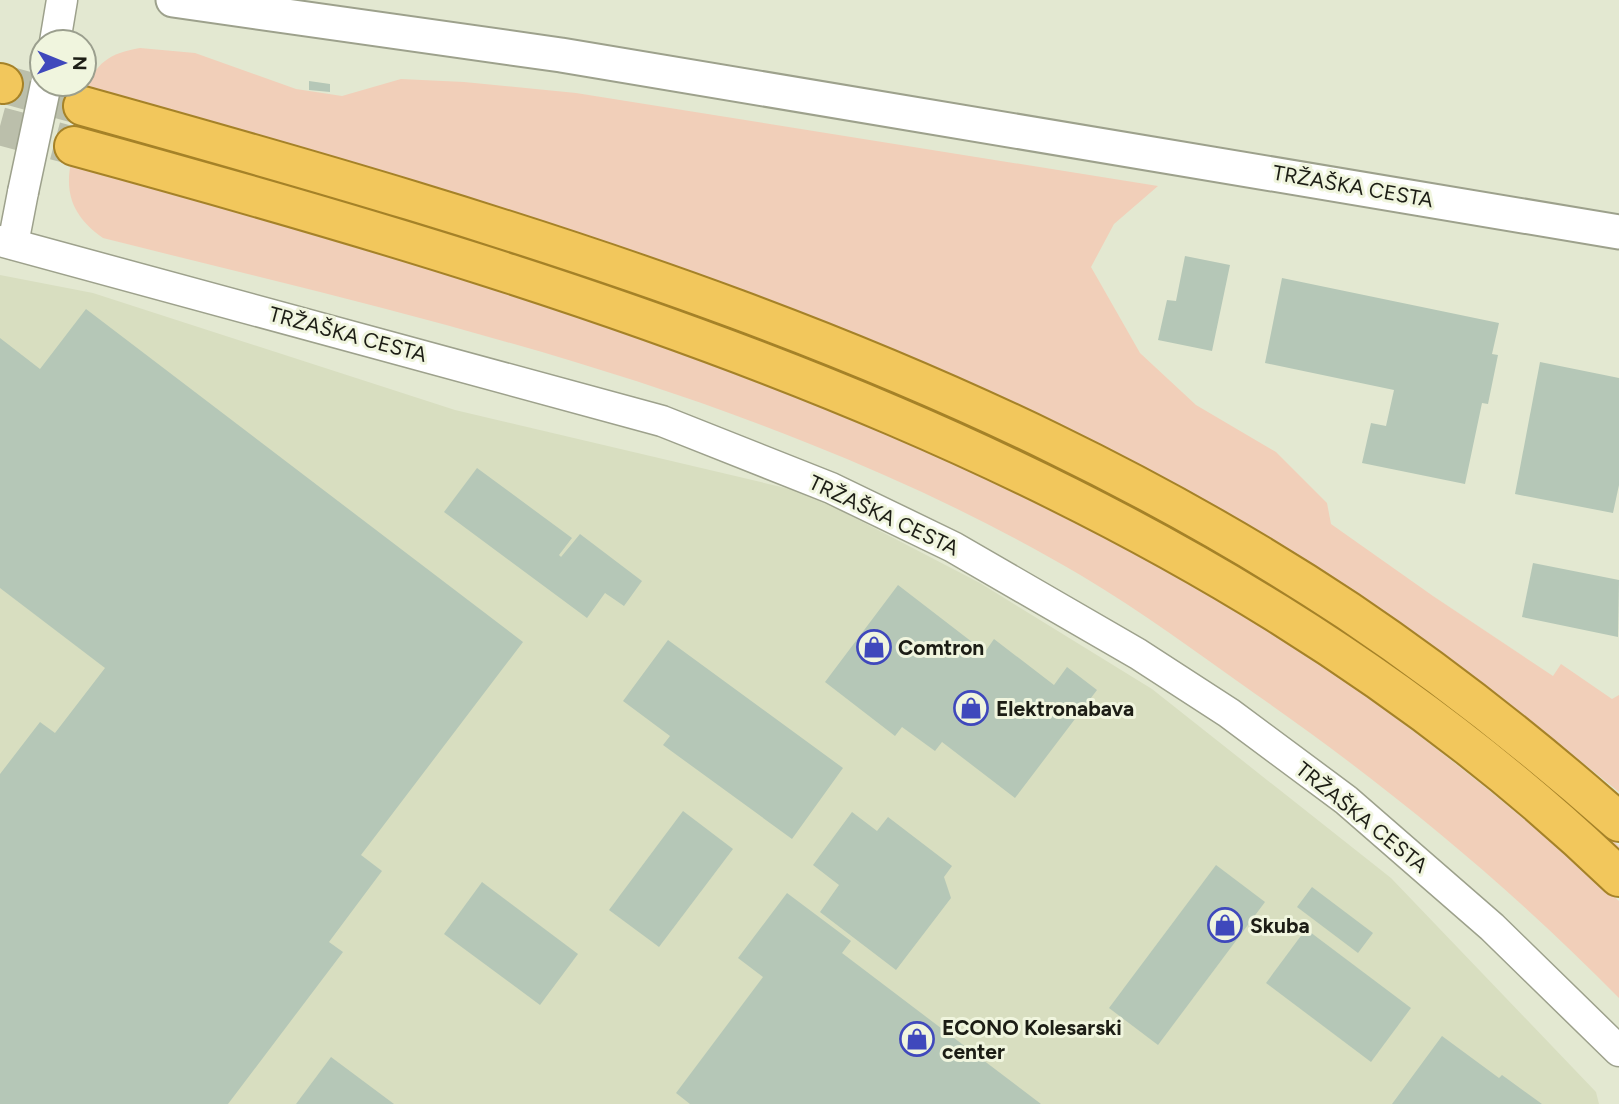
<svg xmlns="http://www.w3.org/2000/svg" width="1619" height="1104" viewBox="0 0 1619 1104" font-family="Figtree,sans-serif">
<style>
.built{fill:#d8dec0}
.green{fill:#f1cfb9}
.building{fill:#b5c7b7}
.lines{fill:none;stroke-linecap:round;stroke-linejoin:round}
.trunk-tunnel{stroke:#bbbfab;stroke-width:38;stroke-dasharray:38 19;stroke-linecap:butt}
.tertiary-casing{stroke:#9da18c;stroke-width:33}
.secondary-casing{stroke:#9da18c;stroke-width:37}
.trunk-casing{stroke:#a58228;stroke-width:42}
.tertiary{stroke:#fff;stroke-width:30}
.secondary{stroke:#fff;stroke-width:33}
.trunk{stroke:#f2c75c;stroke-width:38}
.tertiary-bridge-casing{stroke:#9da18c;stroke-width:33;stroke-linecap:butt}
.tertiary-bridge{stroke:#fff;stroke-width:30}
.labels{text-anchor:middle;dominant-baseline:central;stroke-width:6;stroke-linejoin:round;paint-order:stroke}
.street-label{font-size:21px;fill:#1c1d15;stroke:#f0f5de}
.poi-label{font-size:21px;font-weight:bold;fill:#1c1d15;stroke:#f0f5de;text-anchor:start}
</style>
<rect width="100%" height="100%" fill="#e3e8d1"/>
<polygon class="built" points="0,275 93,293 455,410 807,493 980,583 1152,689 1391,878 1596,1092 1599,1104 0,1104"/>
<g class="green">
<path d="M140 48 195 53 296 89 342 96 401 79 464 82 576 93 1158 186 1114 224 1091 267 1140 353 1196 405 1276 452 1327 503 1331 524 1433 596 1553 676 1561 664 1612 699 1619 695V792L1517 710 1317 575 1127 464 86 93C94 63 110 53 140 48Z"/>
<path d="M80 123C238 168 395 213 552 264 601 280 651 295 699 313 1033 439 1356 601 1619 846V857L1118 506 79 132Z"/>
<path d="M71 162C255 216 440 267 621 329 754 374 889 432 1015 493 1097 531 1177 572 1253 620 1385 703 1503 798 1619 901V998C1507 884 1385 784 1254 693 1198 653 1142 612 1082 576 996 525 903 481 810 444 582 352 341 298 103 238 75 218 64 196 71 162Z"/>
</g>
<g class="building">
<polygon points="309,81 330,84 330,92 309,90"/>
<polygon points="1185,256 1230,265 1212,351 1158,340 1167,300 1176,301"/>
<polygon points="1282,278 1499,323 1492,354 1498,355 1488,404 1482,403 1465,484 1362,463 1371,423 1386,426 1394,390 1265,363"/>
<polygon points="86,309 523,642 361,855 382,871 329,942 343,952 228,1104 0,1104 0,774 40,722 55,733 105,668 0,588 0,338 40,369"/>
<polygon points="1540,362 1619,378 1619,485 1613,513 1515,494"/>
<polygon points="477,468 572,538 559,555 561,557 580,534 642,581 624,606 605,593 587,618 444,512"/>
<polygon points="1533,563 1619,580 1618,637 1522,617"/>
<polygon points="898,585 985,652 994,639 1054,685 1067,667 1097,690 1015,798 942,742 935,751 902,727 895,736 825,682"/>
<polygon points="668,640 843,768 792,839 663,745 670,736 623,701"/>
<polygon points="683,811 733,849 659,947 609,910"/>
<polygon points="852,812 877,831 888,817 952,866 944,877 951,898 896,970 820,912 839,885 813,865"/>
<polygon points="1216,865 1265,902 1158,1045 1109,1008"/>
<polygon points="482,882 578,954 540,1005 444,934"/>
<polygon points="1312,887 1373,933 1358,953 1297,907"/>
<polygon points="787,893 851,941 842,953 1041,1104 690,1104 676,1093 763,977 738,958"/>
<polygon points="1306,929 1411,1008 1371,1062 1266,983"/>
<polygon points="1442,1036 1499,1078 1502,1075 1542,1104 1392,1104"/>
<polygon points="331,1057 394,1104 296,1104"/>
</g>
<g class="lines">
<g class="trunk-tunnel">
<polyline points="3,84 83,106"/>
<polyline points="0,126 74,146"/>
</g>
<g class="tertiary-casing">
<g id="tertiary">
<polyline points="55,42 62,0"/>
<polyline points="0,241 662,421 831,488 953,547 1138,654 1229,713 1346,800 1492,927 1619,1051"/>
<polyline points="13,244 23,192"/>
</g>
</g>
<g class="secondary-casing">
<polyline id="secondary" points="173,0 561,55 1619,232"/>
</g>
<g class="trunk-casing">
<g id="trunk">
<polyline points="0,83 3,84"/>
<path d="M83 106C520 228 966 357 1348 611 1443 675 1533 746 1619 822"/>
<path d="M74 146C623 296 1199 473 1619 877"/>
</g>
</g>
<use href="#tertiary" class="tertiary"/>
<use href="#secondary" class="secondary"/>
<use href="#trunk" class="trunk"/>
<g class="tertiary-bridge-casing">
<polyline id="tertiary-bridge" points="23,192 46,84"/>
</g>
<use href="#tertiary-bridge" class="tertiary-bridge"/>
</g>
<defs>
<g id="shop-ring" transform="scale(1.75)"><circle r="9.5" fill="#f0f5de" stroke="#3f48bc" stroke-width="1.5"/><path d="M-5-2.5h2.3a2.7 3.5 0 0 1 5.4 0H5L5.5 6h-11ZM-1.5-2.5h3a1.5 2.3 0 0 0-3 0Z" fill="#3f48bc"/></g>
</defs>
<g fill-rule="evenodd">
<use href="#shop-ring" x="874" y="647"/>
<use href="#shop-ring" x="971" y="708"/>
<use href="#shop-ring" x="1225" y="925"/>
<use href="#shop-ring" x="917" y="1039"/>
</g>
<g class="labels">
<g class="street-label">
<text transform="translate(1353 186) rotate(10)">TRŽAŠKA CESTA</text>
<text transform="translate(348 334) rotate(15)">TRŽAŠKA CESTA</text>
<text transform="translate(884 515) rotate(25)">TRŽAŠKA CESTA</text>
<text transform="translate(1362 817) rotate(39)">TRŽAŠKA CESTA</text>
</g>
<g class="poi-label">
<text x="898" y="647">Comtron</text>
<text x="996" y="708">Elektronabava</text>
<text x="1250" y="925">Skuba</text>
<text x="942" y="1027">ECONO Kolesarski<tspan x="942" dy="24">center</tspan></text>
</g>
</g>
<g transform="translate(63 63) rotate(91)"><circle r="33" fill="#f0f5de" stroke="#9b9f8e" stroke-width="2"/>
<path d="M0-5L12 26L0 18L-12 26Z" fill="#3f48bc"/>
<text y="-10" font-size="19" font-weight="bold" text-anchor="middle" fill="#1c1d15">N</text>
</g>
</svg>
